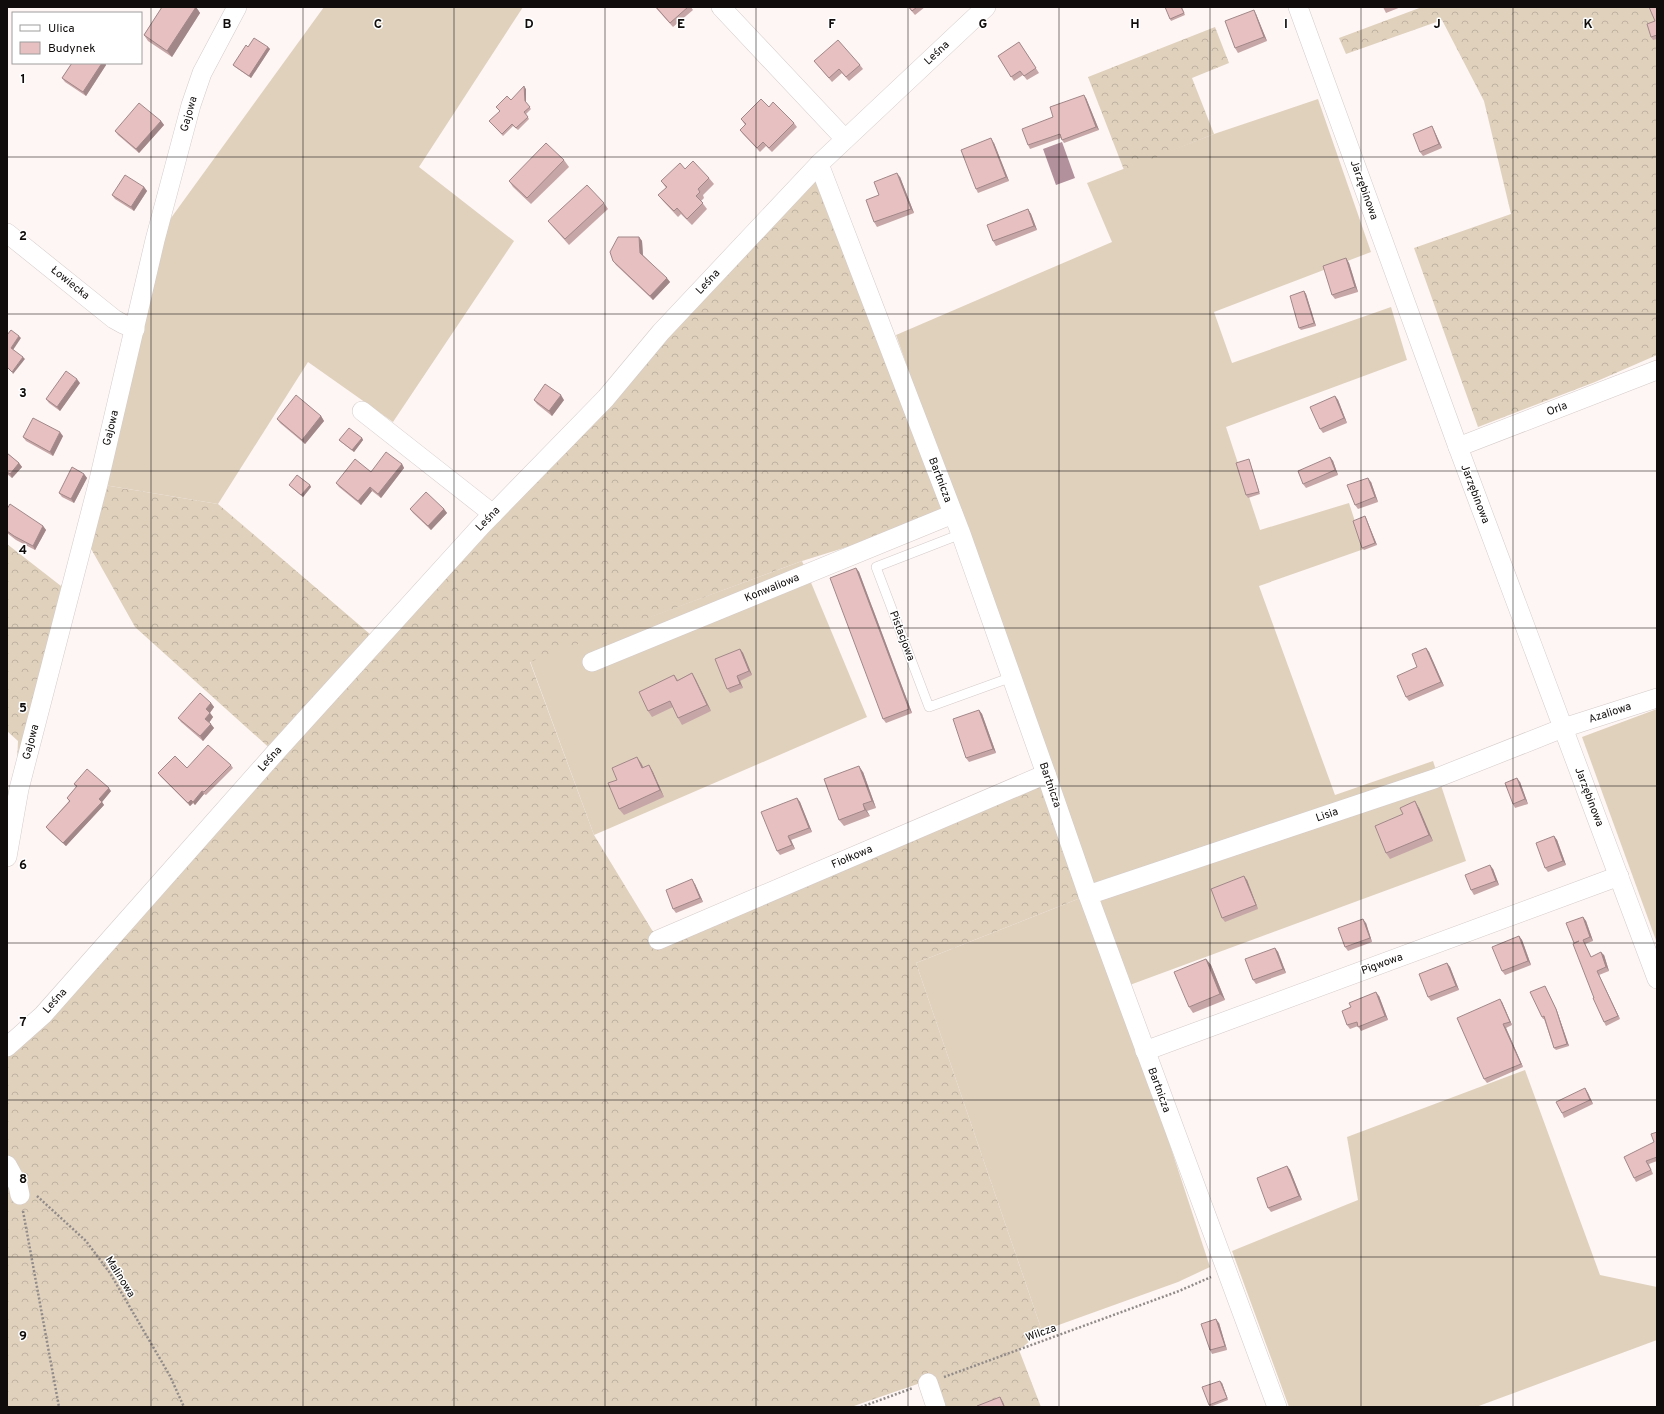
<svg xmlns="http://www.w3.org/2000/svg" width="1664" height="1414" viewBox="0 0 1664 1414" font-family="Overpass,sans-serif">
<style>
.grass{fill:#e0d1bd}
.forest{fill:url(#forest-crowns)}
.water{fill:#b2909c}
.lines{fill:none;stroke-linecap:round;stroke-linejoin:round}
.lane-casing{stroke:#d4cbc9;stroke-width:10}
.street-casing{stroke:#d4cbc9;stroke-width:20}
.path{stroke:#908a89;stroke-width:2.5;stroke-dasharray:2 2;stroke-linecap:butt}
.lane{stroke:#fff;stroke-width:9}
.street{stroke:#fff;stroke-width:19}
.wall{fill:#c7a6a7}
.shaded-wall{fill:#a28788}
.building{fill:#e7c1c2;stroke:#a28788}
.grid{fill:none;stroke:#0f0c0b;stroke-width:1;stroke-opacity:0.55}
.labels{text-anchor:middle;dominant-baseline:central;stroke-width:3;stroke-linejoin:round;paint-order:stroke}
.street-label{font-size:11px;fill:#0f0c0b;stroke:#fff}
.grid-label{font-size:13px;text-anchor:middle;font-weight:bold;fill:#0f0c0b;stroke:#fff;stroke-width:3;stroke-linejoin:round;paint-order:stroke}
</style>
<defs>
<pattern id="forest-crowns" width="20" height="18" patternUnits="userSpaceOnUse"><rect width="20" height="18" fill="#e0d1bd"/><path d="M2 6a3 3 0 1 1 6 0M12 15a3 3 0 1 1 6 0" fill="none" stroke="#bfb2a1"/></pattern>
</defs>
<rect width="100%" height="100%" fill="#fef6f4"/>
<g class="grass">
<polygon points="324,7 523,7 419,167 514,241 393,422 308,362 218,504 98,484 155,240"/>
<polygon points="1318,99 1371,252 1214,312 1232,363 1391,307 1407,360 1226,427 1260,530 1349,503 1364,549 1259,586 1335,795 1433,761 1466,861 1127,986 896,335 1112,242 1087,183 1214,134"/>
<polygon points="802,561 867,717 594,835 530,661"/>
<polygon points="1657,709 1657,943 1582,737"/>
<polygon points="1088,895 1210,1267 1178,1282 1042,1331 916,963"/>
<polygon points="1525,1070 1600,1275 1657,1287 1657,1340 1476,1407 1289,1407 1232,1251 1358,1200 1347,1137"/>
</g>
<g class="forest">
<polygon points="1422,7 1657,7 1657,355 1595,382 1478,427 1414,248 1511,214 1484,101 1442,20 1346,54 1339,38"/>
<polygon points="1215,27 1229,63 1192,78 1214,134 1124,170 1088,77"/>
<polygon points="819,164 953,514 802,561 530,662 594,835 658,940 1046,774 1088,895 916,963 1042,1331 1019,1350 1041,1407 942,1407 932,1379 851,1407 7,1407 7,1046 275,753 135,627 85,538 15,807 18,741 7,731 7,544 61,586 84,537 98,484 218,504 378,641"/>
</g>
<polygon class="water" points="1062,142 1075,178 1056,185 1043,149"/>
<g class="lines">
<g class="lane-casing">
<polyline id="lane" points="961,534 876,567 929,707 1012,677"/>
</g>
<g class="street-casing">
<g id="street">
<polyline points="721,7 845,139"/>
<polyline points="1298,7 1458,447 1657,979"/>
<polyline points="819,164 961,534 1046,774 1088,895 1277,1407"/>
<polyline points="7,233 114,319 123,324 135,329"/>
<polyline points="362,411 493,514"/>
<polyline points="1458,447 1657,370"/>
<polyline points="592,662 953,514"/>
<polyline points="7,857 19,789 98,484 155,240 191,105 202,73 237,7"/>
<polyline points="1088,895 1434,779 1563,728 1657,698"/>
<polyline points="658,940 1046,774"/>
<polyline points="7,1047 43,1015 275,753 481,526 606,398 661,332 819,164 986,7"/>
<polyline points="1145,1051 1619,876"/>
<polyline points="7,1165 18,1185 20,1195"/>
<polyline points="928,1383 936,1407"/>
</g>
</g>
<g class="path">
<polyline points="37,1196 86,1241 110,1273 170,1376 184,1407"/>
<polyline points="23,1211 59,1407"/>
<polyline points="944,1377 1179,1291 1211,1277"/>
<polyline points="861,1407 913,1388"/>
</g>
<use href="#lane" class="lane"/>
<use href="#street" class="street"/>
</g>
<g class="wall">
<polygon points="162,7 196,7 200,13 172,57 148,41 144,35"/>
<polygon points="655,7 691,7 693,10 673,27"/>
<polygon points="908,7 925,7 915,15"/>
<polygon points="1182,7 1185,15 1171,21 1170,19"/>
<polygon points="1383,7 1401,7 1386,13"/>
<polygon points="1657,7 1657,39 1653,40 1651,37 1655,21"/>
<polygon points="1256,14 1267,41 1238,53 1235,48"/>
<polygon points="1019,42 1039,73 1027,80 1023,75 1014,81 998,56"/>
<polygon points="248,47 268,47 270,49 251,78 235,67 233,65"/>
<polygon points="814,61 860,65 863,69 849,81 842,73 832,82"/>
<polygon points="72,63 105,63 106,65 86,96 65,82 62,78"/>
<polygon points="526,89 526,103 531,109 526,114 529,119 518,130 513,126 503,136 489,121 500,111 496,107 511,100"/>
<polygon points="1086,98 1099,130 1064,143 1061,138 1030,149 1028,145 1053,117"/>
<polygon points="769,107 794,123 797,127 772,152 766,146 760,152 743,134 740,130 745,125 741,119"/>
<polygon points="161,121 164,125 139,153 118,135 115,131"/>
<polygon points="1434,130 1442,148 1423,156 1420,152"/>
<polygon points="994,143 1009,181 978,193 976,189"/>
<polygon points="564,160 569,167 531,204 513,187 509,181"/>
<polygon points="900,177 914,213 877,227 874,222 879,195"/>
<polygon points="709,178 714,184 703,195 704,198 701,201 707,209 692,225 681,214 678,217 663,201 658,195 666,188 661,181"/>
<polygon points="144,187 147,191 134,211 115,199 112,195"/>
<polygon points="604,203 608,209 569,245 553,227 548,221"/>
<polygon points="1028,209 1031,214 1037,230 996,246 993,241"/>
<polygon points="639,237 642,241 643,255 670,282 653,300 616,265 613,261"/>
<polygon points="1346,258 1349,263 1358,292 1335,299 1332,295"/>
<polygon points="1304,291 1306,294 1316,326 1301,330 1299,328"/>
<polygon points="80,383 60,411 49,403 46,399"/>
<polygon points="1335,396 1338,400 1347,423 1323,433 1320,429"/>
<polygon points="534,400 564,400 552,416 537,404"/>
<polygon points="321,416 324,421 305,444 280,423 277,419"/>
<polygon points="63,436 53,456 26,441 23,437"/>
<polygon points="362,438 363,440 354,452 341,442 339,440"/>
<polygon points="7,453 19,463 22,467 12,478 7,474"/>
<polygon points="1330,457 1333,461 1338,475 1306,488 1303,484"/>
<polygon points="1249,459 1250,462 1260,494 1248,498 1246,495"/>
<polygon points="402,464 404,468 381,498 372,491 361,505 339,487 336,483 371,472"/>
<polygon points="84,474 87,478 74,503 62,497 59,493"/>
<polygon points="1371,482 1378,502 1358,509 1355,505"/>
<polygon points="289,485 310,485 311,487 303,497 291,487"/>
<polygon points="7,509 43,526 46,530 35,550 16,540 7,533"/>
<polygon points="410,509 444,509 447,513 431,530 413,513"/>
<polygon points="1365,516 1366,518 1377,545 1364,550 1362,548"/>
<polygon points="856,568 859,572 912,713 886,723 883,719"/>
<polygon points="1426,648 1429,652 1444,686 1409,701 1406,697 1417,667"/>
<polygon points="740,649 743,653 752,675 740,681 743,688 730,693 727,689"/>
<polygon points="692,673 696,680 711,711 682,725 678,718 673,707 652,717 648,711 674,675 678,680"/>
<polygon points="211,703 214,707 210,713 213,717 209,723 214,728 203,741 181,722 178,718"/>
<polygon points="979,710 982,714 996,753 969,762 966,758"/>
<polygon points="641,763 644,768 649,765 653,772 664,797 624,815 619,809 617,780"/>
<polygon points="231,765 233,768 206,795 204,794 195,805 193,803 190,806 160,776 158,773 187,768"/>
<polygon points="863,772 876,808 867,811 870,816 844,826 839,820"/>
<polygon points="1520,782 1528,804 1515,808 1513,804"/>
<polygon points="74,784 111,791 102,802 104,805 66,846 49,831 46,827 69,801 67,798 76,787"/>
<polygon points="797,798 800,802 812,832 791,840 795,849 780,855 777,851"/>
<polygon points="1419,808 1433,841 1390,859 1386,853"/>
<polygon points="1554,836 1557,840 1566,865 1548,872 1545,868"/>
<polygon points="1493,869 1499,885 1474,895 1471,890"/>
<polygon points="1247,880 1258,909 1225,922 1222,918"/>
<polygon points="695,884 703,902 676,913 673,909"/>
<polygon points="1583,917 1586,921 1593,941 1585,944 1591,957 1604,955 1609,971 1599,975 1620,1019 1606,1026 1604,1022 1574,944"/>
<polygon points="1366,923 1372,942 1348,951 1345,947"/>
<polygon points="1519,936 1522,940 1531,965 1505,975 1502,971"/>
<polygon points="1275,948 1278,952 1286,973 1256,984 1253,980"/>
<polygon points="1206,959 1211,965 1225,1000 1193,1013 1189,1007"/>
<polygon points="1447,963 1450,967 1459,990 1431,1001 1428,997"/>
<polygon points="1545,986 1557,1011 1569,1046 1556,1050 1554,1048 1544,1019 1543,1019 1542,1017"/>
<polygon points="1379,996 1388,1020 1361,1031 1358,1026 1350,1029 1347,1025"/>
<polygon points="1502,1002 1512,1025 1506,1028 1523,1067 1487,1083 1484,1079"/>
<polygon points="1585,1088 1588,1093 1593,1104 1564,1118 1562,1113"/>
<polygon points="1657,1132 1657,1161 1649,1164 1653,1174 1636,1182 1634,1178 1654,1142"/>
<polygon points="1287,1166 1290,1170 1302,1200 1271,1212 1268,1208"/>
<polygon points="1219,1323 1227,1350 1212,1354 1210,1350"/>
<polygon points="1222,1383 1228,1400 1210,1407 1209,1405"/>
</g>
<g class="shaded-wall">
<polygon points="196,7 200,13 172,57 167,51"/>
<polygon points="1254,10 1256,14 1267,41 1264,37"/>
<polygon points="268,47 270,49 251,78 249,76"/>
<polygon points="102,63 105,63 106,65 86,96 83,92"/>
<polygon points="524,86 526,89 526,103 525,101"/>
<polygon points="1084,95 1086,98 1099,130 1096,127"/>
<polygon points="161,121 164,125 139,153 136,149"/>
<polygon points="1432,126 1434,130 1442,148 1439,144"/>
<polygon points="991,138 994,143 1009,181 1006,177"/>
<polygon points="897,173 900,177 914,213 911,209"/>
<polygon points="144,187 147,191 134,211 131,207"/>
<polygon points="1028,209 1031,214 1037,230 1034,226"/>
<polygon points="639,237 642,241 643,257 640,253"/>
<polygon points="1346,258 1349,263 1358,292 1355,287"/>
<polygon points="667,278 670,282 653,300 650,296"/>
<polygon points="1304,291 1306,294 1316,326 1314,323"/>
<polygon points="19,336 21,338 13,350 11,348"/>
<polygon points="23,357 25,359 13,374 12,372"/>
<polygon points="77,379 80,383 60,411 57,407"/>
<polygon points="561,395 564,400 552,416 549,411"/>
<polygon points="1335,396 1338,400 1347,423 1344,418"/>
<polygon points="321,416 324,421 305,444 302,440"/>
<polygon points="60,432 63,436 53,456 50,452"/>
<polygon points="362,438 363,440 354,452 352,450"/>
<polygon points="1330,457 1333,461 1338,475 1335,470"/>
<polygon points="19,463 22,467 12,478 10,474"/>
<polygon points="402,464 404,468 381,498 378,494"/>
<polygon points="84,474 87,478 74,503 71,499"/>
<polygon points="1368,478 1371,482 1378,502 1375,497"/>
<polygon points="310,485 311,487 303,497 301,495"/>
<polygon points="370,487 372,491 361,505 358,501"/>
<polygon points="444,509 447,513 431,530 428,526"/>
<polygon points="1365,516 1366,518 1377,545 1375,543"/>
<polygon points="43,526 46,530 35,550 33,546"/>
<polygon points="856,568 859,572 912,713 909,709"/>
<polygon points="1426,648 1429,652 1444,686 1441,682"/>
<polygon points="740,649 743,653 752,675 749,671"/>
<polygon points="692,673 696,680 711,711 707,705"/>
<polygon points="737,676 740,681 743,688 740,684"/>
<polygon points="211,703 214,707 209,714 206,709"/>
<polygon points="979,710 982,714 996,753 993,749"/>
<polygon points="210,713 213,717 208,724 205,719"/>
<polygon points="211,724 214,728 203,741 200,736"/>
<polygon points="637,757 641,763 646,774 642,768"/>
<polygon points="649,765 653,772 664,797 660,790"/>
<polygon points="859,766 863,772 876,808 872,801"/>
<polygon points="1517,778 1520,782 1528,804 1525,799"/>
<polygon points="109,788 111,791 102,802 104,805 66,846 63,843 99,799"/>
<polygon points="202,791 204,794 195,805 193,802"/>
<polygon points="797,798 800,802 812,832 809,828"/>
<polygon points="191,800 193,803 190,806 188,803"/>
<polygon points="1415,801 1419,808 1433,841 1429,835"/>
<polygon points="863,804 867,811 870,816 865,810"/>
<polygon points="788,836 791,840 795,849 792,845"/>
<polygon points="1554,836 1557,840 1566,865 1563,861"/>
<polygon points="1490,865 1493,869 1499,885 1496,881"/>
<polygon points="1244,876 1247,880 1258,909 1256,905"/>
<polygon points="692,879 695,884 703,902 700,898"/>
<polygon points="1583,917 1586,921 1593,941 1590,937"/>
<polygon points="1363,919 1366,923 1372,942 1370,938"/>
<polygon points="1519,936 1522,940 1531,965 1528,961"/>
<polygon points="1275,948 1278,952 1286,973 1283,969"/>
<polygon points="1601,952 1604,955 1609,971 1606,967"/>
<polygon points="1206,959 1211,965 1225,1000 1220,994"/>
<polygon points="1447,963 1450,967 1459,990 1456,986"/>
<polygon points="1597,971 1599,975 1620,1019 1618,1016"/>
<polygon points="1545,986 1557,1011 1569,1046 1567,1044"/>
<polygon points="1376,992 1379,996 1388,1020 1385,1016"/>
<polygon points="1500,999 1502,1002 1512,1025 1510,1022"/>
<polygon points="1503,1024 1506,1028 1523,1067 1521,1064"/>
<polygon points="1585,1088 1588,1093 1593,1104 1590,1100"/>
<polygon points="1287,1166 1290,1170 1302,1200 1299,1196"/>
<polygon points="1216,1319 1219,1323 1227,1350 1225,1346"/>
<polygon points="1220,1381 1222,1383 1228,1400 1227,1398"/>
<polygon points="1000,1397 1003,1402 1005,1407 1004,1407"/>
</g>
<g class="building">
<polygon points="162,7 196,7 167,51 144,35"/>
<polygon points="656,7 688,7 670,23"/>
<polygon points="909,7 917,7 912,11"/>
<polygon points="1165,7 1181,7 1184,13 1170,19"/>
<polygon points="1649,7 1657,7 1657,35 1651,37 1647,24 1655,21"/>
<polygon points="1254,10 1264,37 1235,48 1225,21"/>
<polygon points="254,38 268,47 249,76 233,65 246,45 248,47"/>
<polygon points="838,40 860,65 846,77 839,69 829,78 814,61"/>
<polygon points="1019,42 1036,68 1024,76 1020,71 1011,77 998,56"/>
<polygon points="72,63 102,63 83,92 62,78"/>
<polygon points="524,86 525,101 530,107 524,112 528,117 516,128 512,124 502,134 489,121 500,111 496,107 507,96 511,100"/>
<polygon points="1084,95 1096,127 1062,140 1060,134 1028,145 1022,129 1053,117 1050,107"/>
<polygon points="761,99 769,107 773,102 794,123 769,148 763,142 757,148 740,130 746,124 741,119"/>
<polygon points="139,103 161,121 136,149 115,131"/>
<polygon points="1432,126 1439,144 1420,152 1413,134"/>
<polygon points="991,138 1006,177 976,189 961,150"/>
<polygon points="546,143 564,160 527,198 509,181"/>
<polygon points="693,161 709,178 698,189 700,192 696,196 703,203 687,219 677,208 674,211 658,195 667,187 661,181 680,163 685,169"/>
<polygon points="897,173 911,209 874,222 866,200 879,195 874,182"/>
<polygon points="125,175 144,187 131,207 112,195"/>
<polygon points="587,185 604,203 565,239 548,221"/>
<polygon points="1028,209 1034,226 993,241 987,225"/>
<polygon points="618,237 639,237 640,253 667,278 650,296 613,261 610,252"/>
<polygon points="1346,258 1355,287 1332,295 1323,266"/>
<polygon points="1304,291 1314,323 1299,328 1290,296"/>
<polygon points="11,330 19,336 11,348 23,357 12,372 7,367 7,335"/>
<polygon points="66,371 77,379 57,407 46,399"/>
<polygon points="545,384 561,395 549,411 534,400"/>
<polygon points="296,395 321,416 302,440 277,419"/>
<polygon points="1335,396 1344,418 1320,429 1310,407"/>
<polygon points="33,418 60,432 50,452 23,437"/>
<polygon points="349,428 362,438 352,450 339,440"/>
<polygon points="386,452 402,464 378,494 370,487 358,501 336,483 355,459 371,472"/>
<polygon points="7,453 19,463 10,474 7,472"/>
<polygon points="1330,457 1335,470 1303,484 1298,471"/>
<polygon points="1249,459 1259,492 1246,495 1236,463"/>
<polygon points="72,467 84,474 71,499 59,493"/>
<polygon points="297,475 310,485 301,495 289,485"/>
<polygon points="1368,478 1375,497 1355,505 1347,485"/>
<polygon points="426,492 444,509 428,526 410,509"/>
<polygon points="10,504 43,526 33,546 14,536 7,531 7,509"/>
<polygon points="1365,516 1375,543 1362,548 1353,521"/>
<polygon points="856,568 909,709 883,719 830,578"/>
<polygon points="1426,648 1441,682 1406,697 1397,676 1417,667 1412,654"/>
<polygon points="740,649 749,671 737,676 740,684 727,689 715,659"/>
<polygon points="692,673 707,705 678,718 670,701 648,711 639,692 674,675 677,681"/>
<polygon points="200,693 211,703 206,709 210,713 205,719 211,724 200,736 178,718"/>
<polygon points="979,710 993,749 966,758 953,719"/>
<polygon points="208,745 231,765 204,792 202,791 193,802 191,800 188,803 158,773 175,756 187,768"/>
<polygon points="637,757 642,768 649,765 660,790 619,809 608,783 617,780 612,768"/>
<polygon points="859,766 872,801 863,804 865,810 839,820 824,779"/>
<polygon points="87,769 109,788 99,799 102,802 63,843 46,827 70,801 67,798 77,786 74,784"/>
<polygon points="1517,778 1525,799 1513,804 1505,783"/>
<polygon points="797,798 809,828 788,836 792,845 777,851 761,812"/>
<polygon points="1415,801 1429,835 1386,853 1375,826 1403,814 1400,808"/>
<polygon points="1554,836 1563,861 1545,868 1536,843"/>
<polygon points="1490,865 1496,881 1471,890 1465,875"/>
<polygon points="1244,876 1256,905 1222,918 1211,889"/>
<polygon points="692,879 700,898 673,909 666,890"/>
<polygon points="1583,917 1590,937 1583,940 1591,957 1601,952 1606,967 1597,971 1618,1016 1604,1022 1593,998 1594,998 1573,944 1579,941 1574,943 1566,923"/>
<polygon points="1363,919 1370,938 1345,947 1338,928"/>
<polygon points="1519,936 1528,961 1502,971 1492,947"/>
<polygon points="1275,948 1283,969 1253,980 1245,959"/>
<polygon points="1206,959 1220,994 1189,1007 1174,972"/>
<polygon points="1447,963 1456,986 1428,997 1419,974"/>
<polygon points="1545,986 1556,1009 1567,1044 1554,1048 1544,1016 1542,1017 1530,992"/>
<polygon points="1376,992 1385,1016 1358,1027 1357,1022 1347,1025 1342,1011 1351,1007 1349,1003"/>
<polygon points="1500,999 1510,1022 1503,1024 1521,1064 1484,1079 1457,1018"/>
<polygon points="1585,1088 1590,1100 1562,1113 1556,1102"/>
<polygon points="1657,1132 1657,1157 1646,1161 1651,1170 1634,1178 1624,1157 1654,1142 1651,1134"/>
<polygon points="1287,1166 1299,1196 1268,1208 1257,1178"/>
<polygon points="1216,1319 1225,1346 1210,1350 1201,1324"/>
<polygon points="1220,1381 1227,1398 1209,1405 1202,1387"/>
<polygon points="1000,1397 1004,1407 977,1407 977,1406"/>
</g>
<path class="grid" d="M151 7V1407M303 7V1407M454 7V1407M605 7V1407M756 7V1407M908 7V1407M1059 7V1407M1210 7V1407M1361 7V1407M1513 7V1407M7 157H1657M7 314H1657M7 471H1657M7 628H1657M7 786H1657M7 943H1657M7 1100H1657M7 1257H1657"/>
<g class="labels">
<g class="street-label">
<text transform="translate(937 53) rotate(-43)">Leśna</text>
<text transform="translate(189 114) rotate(-74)">Gajowa</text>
<text transform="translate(1364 190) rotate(70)">Jarzębinowa</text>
<text transform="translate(708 282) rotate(-47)">Leśna</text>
<text transform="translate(70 283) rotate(39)">Łowiecka</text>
<text transform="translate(1557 409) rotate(-21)">Orla</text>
<text transform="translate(111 428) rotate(-76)">Gajowa</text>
<text transform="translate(940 480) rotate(69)">Bartnicza</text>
<text transform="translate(1475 494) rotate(69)">Jarzębinowa</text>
<text transform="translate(488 519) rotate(-46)">Leśna</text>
<text transform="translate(772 588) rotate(-22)">Konwaliowa</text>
<text transform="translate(902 636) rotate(69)">Pistacjowa</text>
<text transform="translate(1610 713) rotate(-18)">Azaliowa</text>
<text transform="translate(31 742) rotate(-75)">Gajowa</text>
<text transform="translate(270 759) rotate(-48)">Leśna</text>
<text transform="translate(1050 785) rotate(71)">Bartnicza</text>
<text transform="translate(1589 797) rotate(69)">Jarzębinowa</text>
<text transform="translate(1327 815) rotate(-19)">Lisia</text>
<text transform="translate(852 857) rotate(-23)">Fiołkowa</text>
<text transform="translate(1382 964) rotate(-20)">Pigwowa</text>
<text transform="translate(55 1001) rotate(-48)">Leśna</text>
<text transform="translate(1159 1090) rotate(70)">Bartnicza</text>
<text transform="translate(120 1277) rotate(58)">Malinowa</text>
<text transform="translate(1041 1333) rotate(-20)">Wilcza</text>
</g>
</g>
<g class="grid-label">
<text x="227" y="28">B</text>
<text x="378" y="28">C</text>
<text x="529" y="28">D</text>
<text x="681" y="28">E</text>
<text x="832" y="28">F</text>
<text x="983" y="28">G</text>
<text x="1135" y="28">H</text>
<text x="1286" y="28">I</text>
<text x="1437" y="28">J</text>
<text x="1588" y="28">K</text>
<text x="23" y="83">1</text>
<text x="23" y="240">2</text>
<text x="23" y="397">3</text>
<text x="23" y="554">4</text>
<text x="23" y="712">5</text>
<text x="23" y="869">6</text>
<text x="23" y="1026">7</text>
<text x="23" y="1183">8</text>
<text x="23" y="1340">9</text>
</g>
<rect width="1664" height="1414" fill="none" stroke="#0f0c0b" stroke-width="16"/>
<rect x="12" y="12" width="130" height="52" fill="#ffffff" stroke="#9f9e9d"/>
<rect x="20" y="25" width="20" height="6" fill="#ffffff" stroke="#9f9e9d"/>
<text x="48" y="32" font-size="12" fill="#0f0c0b">Ulica</text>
<rect x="20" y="42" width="20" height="12" fill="#e7c1c2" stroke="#9f9e9d"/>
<text x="48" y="52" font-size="12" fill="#0f0c0b">Budynek</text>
</svg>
